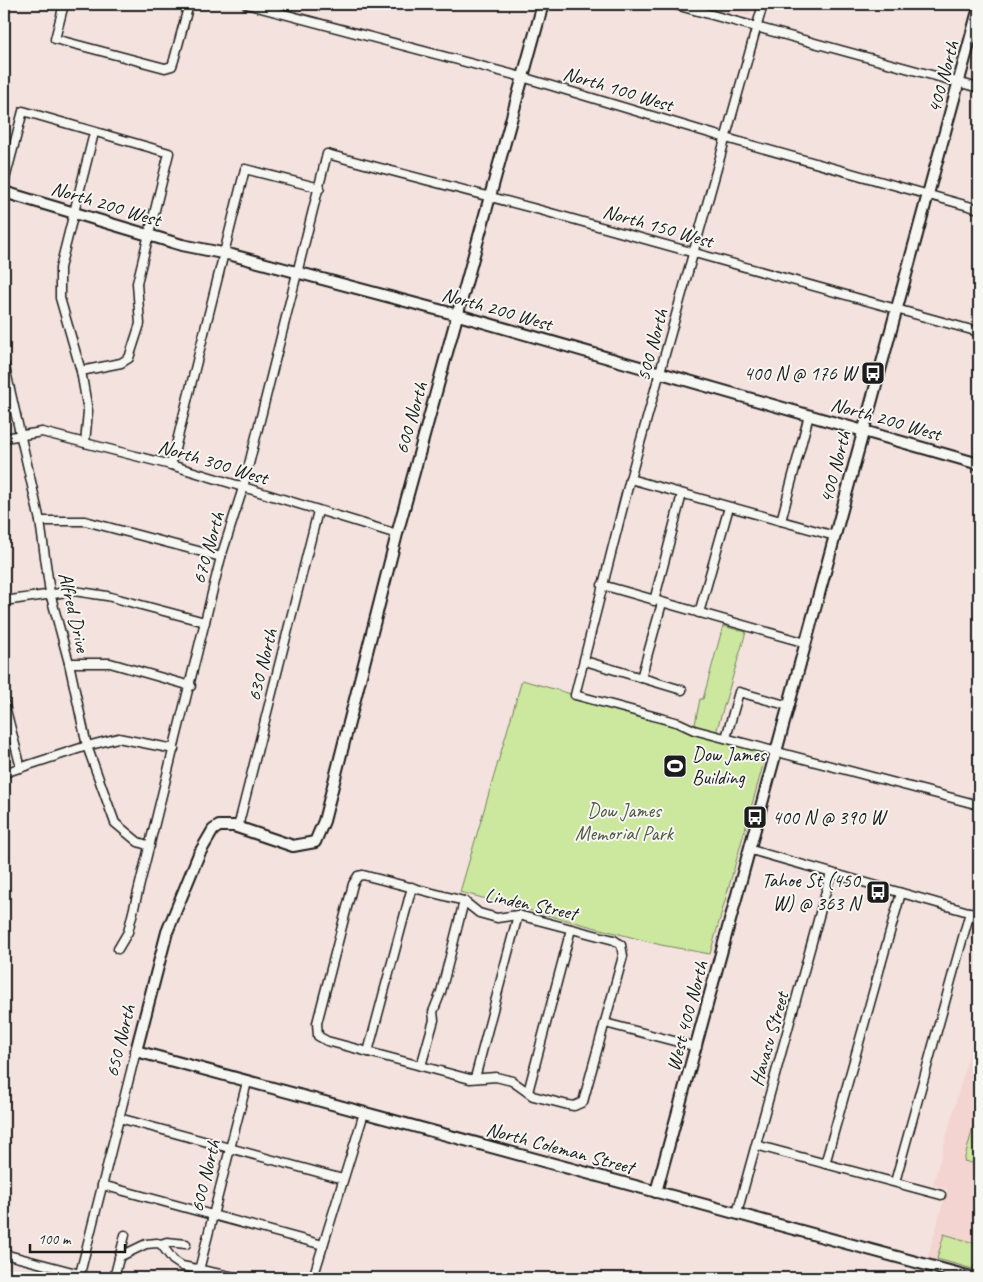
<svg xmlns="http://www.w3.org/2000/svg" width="983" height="1282" viewBox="0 0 983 1282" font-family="Caveat,sans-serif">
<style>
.built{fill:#f3d4d0}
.green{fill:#cce89f;stroke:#74825e}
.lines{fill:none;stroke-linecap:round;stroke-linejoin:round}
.street-casing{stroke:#1c1c1c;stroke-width:11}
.secondary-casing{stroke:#1c1c1c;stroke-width:14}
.street{stroke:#f6f6f2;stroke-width:8}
.secondary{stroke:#f6f6f2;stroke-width:10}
.labels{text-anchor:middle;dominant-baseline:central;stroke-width:4;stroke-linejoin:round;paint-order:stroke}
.street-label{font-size:20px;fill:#1c1c1c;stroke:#f6f6f2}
.poi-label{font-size:20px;fill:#1c1c1c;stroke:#f6f6f2;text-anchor:end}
.park-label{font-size:20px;fill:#515943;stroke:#f6f6f2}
</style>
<rect width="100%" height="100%" fill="#f4e2de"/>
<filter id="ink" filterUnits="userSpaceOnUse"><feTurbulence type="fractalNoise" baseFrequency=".02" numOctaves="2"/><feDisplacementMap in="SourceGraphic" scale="10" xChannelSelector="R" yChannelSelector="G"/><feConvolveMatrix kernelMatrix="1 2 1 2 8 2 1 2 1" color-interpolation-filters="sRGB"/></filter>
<g filter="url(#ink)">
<g class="built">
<polygon points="708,4 753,4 750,16"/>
<polygon points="979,1018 979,1273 927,1260 947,1189 933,1185"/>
</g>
<g class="green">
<polygon points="723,626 746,632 715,736 767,751 710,954 661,945 460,892 522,680 694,729 700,699 703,699"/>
<polygon points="975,1120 979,1121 979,1165 964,1161"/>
<polygon points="944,1234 977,1244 979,1249 973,1269 937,1259"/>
</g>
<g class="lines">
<g class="street-casing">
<g id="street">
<polyline points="64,4 55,39 165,68 172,66 174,60 189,4"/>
<polyline points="246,4 522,77 726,138 979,209"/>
<polyline points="672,4 979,88"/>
<polyline points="763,4 630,479 575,695 679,723 694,730 979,805"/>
<polyline points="4,183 23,111 169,153 137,283 140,324 129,358 121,363 81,371"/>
<polyline points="4,363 40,521 50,593 69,663 87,746 115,823 138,842 150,846"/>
<polyline points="4,438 42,432 171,465 397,534"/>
<polyline points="85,443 88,411 81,371 60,298 60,268 94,133"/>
<polyline points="171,465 245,169 320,188"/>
<polyline points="630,479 835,536"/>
<polyline points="40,521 85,521 221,557"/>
<polyline points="781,521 809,415"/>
<polyline points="602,585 806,643"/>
<polyline points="4,601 74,591 107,596 205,622"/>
<polyline points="654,601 682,494"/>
<polyline points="699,613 729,507"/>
<polyline points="585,661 682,690"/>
<polyline points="69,663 110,663 191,686"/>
<polyline points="641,678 662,603"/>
<polyline points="4,702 21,768"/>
<polyline points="726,738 739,692 789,706"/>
<polyline points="4,773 87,746 118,738 174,749"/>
<polyline points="238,827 318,511"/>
<polyline points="751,850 979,915"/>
<polygon points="363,875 464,901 479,913 497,918 518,915 614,940 621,945 623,956 583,1102 574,1106 568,1105 533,1096 512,1081 496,1077 470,1079 327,1041 318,1036 317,1023 353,884 358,876"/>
<polyline points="118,949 128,932 221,557 243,488 327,154 540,210 979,332"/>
<polyline points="605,1023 697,1047"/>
<polyline points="368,1052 412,887"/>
<polyline points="421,1066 434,1020 433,1012 441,992 464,901"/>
<polyline points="475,1078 518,915"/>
<polyline points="528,1092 571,929"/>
<polyline points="119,1118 343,1179"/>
<polyline points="756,1145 941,1195"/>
<polyline points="825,1164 901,893"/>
<polyline points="895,1182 970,912"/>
<polyline points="102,1185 323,1245"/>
<polyline points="737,1213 831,873"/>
<polyline points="161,1244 167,1242 186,1244"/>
<polyline points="4,1254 80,1274 136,1051"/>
<polyline points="119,1257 146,1244 157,1243 161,1244 173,1260 182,1266 239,1278"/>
<polyline points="114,1278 125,1235"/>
<polyline points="197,1278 247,1082"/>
<polyline points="313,1278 364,1113"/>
</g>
</g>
<g class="secondary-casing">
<g id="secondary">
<polyline points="543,4 397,534 324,821 315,842 293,846 234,826 219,826 213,830 199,854 167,932 136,1051 975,1278"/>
<polyline points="4,192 182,245 232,255 458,315 979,464"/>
<polyline points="656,1192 979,7"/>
</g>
</g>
<use href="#street" class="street"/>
<use href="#secondary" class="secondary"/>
</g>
</g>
<defs>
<g id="bus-square" transform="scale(1.25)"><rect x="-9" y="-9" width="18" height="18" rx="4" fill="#1c1c1c" stroke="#f6f6f2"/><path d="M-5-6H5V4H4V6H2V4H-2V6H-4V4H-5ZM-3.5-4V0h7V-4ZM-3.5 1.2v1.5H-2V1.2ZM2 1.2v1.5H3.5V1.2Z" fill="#fff"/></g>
<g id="stadium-square" transform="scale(1.25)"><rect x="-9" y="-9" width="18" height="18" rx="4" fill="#1c1c1c" stroke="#f6f6f2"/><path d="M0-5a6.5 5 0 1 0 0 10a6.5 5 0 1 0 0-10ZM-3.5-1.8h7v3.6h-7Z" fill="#fff"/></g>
</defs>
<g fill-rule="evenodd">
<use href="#bus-square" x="873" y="373"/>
<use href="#stadium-square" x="675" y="766"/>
<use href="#bus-square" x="755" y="817"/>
<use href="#bus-square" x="878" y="892"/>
</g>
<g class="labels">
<g class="street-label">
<text transform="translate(943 77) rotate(-75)">400 North</text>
<text transform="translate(618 89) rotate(17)">North 100 West</text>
<text transform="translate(106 204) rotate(17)">North 200 West</text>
<text transform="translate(658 226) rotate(16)">North 150 West</text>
<text transform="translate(497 309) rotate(16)">North 200 West</text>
<text transform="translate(652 345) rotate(-75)">500 North</text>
<text transform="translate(411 418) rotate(-74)">600 North</text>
<text transform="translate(886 419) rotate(16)">North 200 West</text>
<text transform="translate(213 462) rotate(17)">North 300 West</text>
<text transform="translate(835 467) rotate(-75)">400 North</text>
<text transform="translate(208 548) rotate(-74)">670 North</text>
<text transform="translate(74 612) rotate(77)">Alfred Drive</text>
<text transform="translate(262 665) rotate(-76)">630 North</text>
<text transform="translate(531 904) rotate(12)">Linden Street</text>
<text transform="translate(687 1016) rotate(-75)">West 400 North</text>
<text transform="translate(769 1039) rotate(-74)">Havasu Street</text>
<text transform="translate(120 1041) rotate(-76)">650 North</text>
<text transform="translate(560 1148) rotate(15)">North Coleman Street</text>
<text transform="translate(205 1176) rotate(-76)">600 North</text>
</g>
<g class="poi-label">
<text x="856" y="373">400 N @ 176 W</text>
<text x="692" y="754" text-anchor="start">Dow James<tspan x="692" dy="23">Building</tspan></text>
<text x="772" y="817" text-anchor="start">400 N @ 390 W</text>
<text x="860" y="880">Tahoe St (450<tspan x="860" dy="23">W) @ 363 N</tspan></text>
</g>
<g class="park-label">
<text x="624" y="810">Dow James<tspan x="624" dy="23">Memorial Park</tspan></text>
</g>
</g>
<rect width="983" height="1282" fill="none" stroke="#f6f6f2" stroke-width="20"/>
<rect x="10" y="10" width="963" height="1262" fill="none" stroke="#1c1c1c" stroke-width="2" filter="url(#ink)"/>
<path d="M30 1244v8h95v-8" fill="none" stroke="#1c1c1c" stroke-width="2.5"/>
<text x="38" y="1244" font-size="15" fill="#1c1c1c" stroke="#f6f6f2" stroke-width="4" paint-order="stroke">100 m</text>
</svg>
